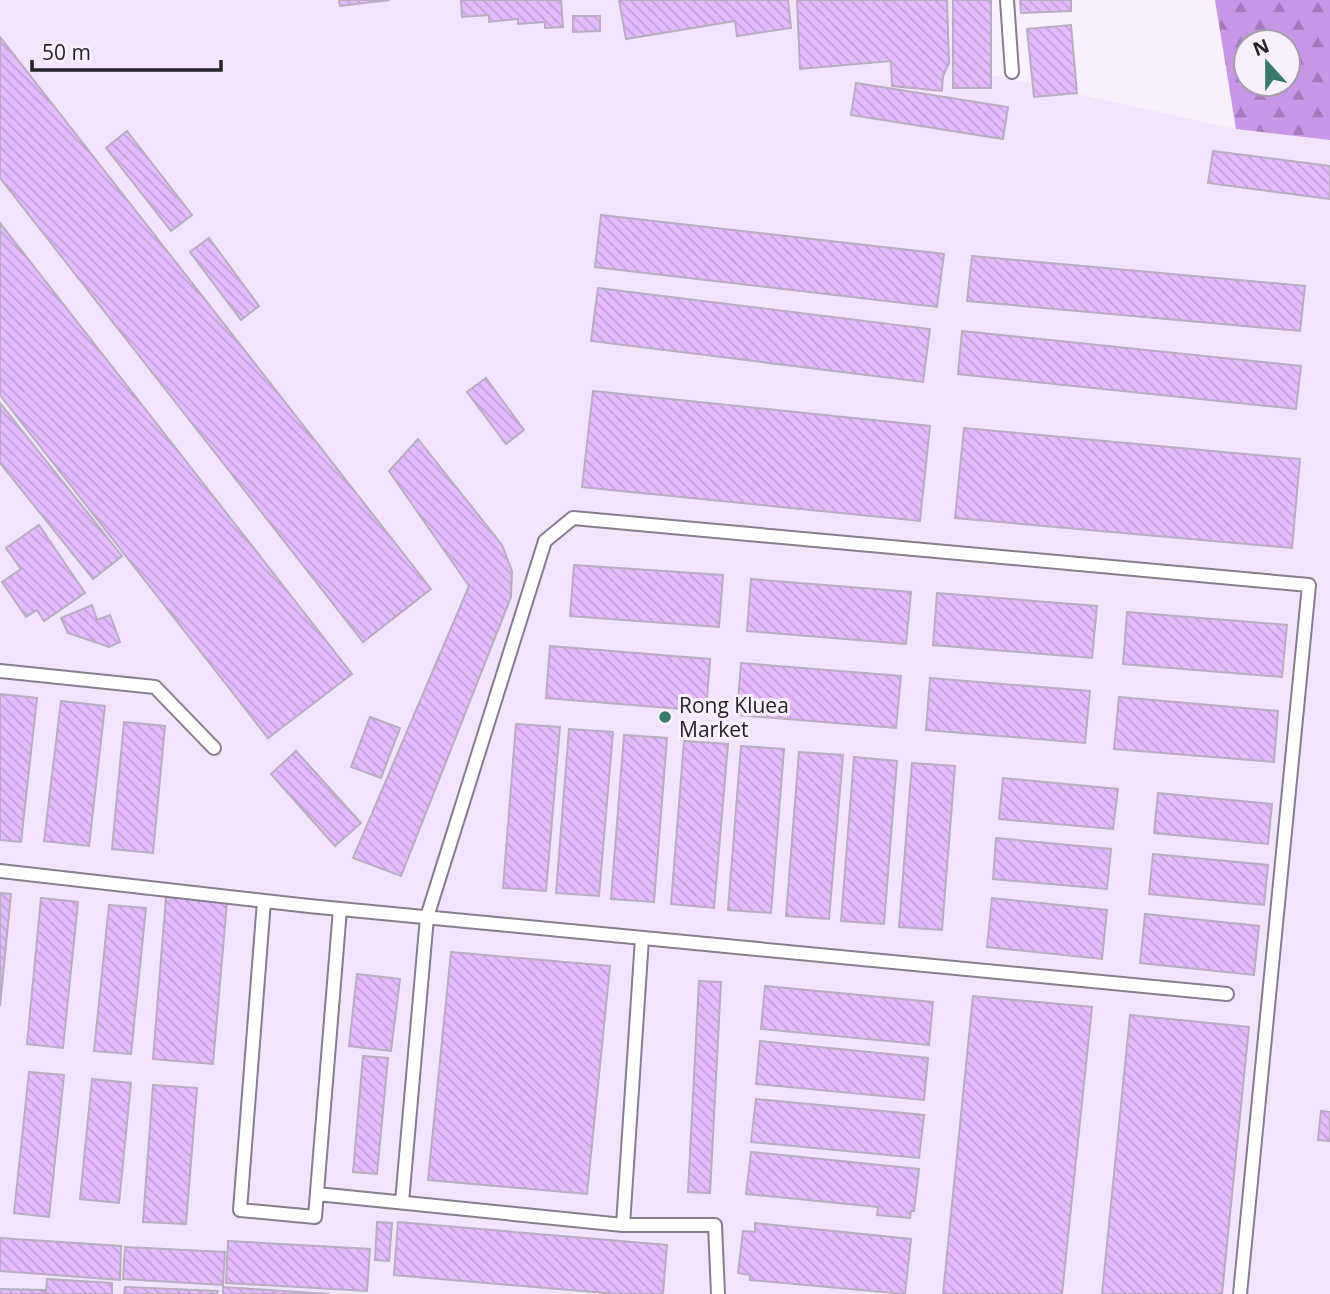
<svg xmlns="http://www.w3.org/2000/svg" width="1330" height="1294" font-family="'Open Sans',sans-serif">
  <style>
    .built { fill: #f2e4fc }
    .forest { fill: url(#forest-firs); fill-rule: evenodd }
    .building { fill: url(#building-back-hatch); stroke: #b8aebf; stroke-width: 2 }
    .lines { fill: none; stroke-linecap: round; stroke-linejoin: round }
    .lane-casing { stroke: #867d8d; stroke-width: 16 }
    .lane { stroke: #fff; stroke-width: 12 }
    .poi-dot { fill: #377a6d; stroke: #f8f0fe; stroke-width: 2.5 }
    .labels { text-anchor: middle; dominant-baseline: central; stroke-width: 6; stroke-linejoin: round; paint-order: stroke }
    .poi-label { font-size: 21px; fill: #262229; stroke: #f8f0fe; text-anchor: start }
  </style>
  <defs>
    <pattern id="forest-firs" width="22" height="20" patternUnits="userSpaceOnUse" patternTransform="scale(1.75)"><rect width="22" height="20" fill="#c896e7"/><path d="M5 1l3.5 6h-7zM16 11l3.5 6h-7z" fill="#a27abb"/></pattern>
    <pattern id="building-back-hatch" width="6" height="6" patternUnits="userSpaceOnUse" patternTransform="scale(1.75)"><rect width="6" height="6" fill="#e4bbfe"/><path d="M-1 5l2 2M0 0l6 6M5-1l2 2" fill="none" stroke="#c3a0da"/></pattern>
  </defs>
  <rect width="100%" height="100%" fill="#f8f0fe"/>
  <path class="built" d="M 0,0 L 975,0 L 982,73 L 1236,129 L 1330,140 L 1330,1294 L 0,1294 Z"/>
  <path class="forest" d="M 1215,0 L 1330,0 L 1330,140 L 1236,129 ZM 1246,42 L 1288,42 L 1288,84 L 1246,84 Z"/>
  <path class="building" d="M 339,0 L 390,0 L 340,6 Z
    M 461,0 L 561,0 L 563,27 L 545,28 L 545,22 L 518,24 L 518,19 L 489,22 L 489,15 L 462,17 Z
    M 619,0 L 788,0 L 791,28 L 737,36 L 735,21 L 626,39 Z
    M 797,0 L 947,0 L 949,63 L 943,76 L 942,91 L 892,86 L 891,61 L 800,69 Z
    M 953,0 L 991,0 L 991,88 L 953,88 Z
    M 1020,0 L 1071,0 L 1071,11 L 1021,13 Z
    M 573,16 L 600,16 L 600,31 L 573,32 Z
    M 1071,25 L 1077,93 L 1034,97 L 1027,29 Z
    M 0,37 L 431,589 L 363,642 L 0,178 Z
    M 856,83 L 1008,107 L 1003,139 L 851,115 Z
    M 127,131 L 192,215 L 171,231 L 106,148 Z
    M 1213,151 L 1330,166 L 1330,199 L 1208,183 Z
    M 601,215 L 944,254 L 937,307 L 595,267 Z
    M 0,223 L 352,674 L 268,738 L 0,395 Z
    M 209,238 L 259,306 L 241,320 L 190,252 Z
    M 972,256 L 1305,286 L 1300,331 L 967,301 Z
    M 598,288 L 930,329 L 923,382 L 591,341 Z
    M 962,331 L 1301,366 L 1296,409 L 958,374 Z
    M 486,378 L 524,430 L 506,444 L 467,392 Z
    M 593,391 L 930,426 L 920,521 L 582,487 Z
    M 0,403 L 122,556 L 93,579 L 0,463 Z
    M 964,428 L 1300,459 L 1292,548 L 955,518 Z
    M 418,439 L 502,545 L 512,571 L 511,597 L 401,876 L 353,858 L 469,586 L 389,471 Z
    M 39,525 L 85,593 L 44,621 L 37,610 L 26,617 L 2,582 L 21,569 L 6,548 Z
    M 574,565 L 723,575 L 719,627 L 570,616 Z
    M 751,579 L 911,592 L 906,644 L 747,631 Z
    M 937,593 L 1097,606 L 1092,658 L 933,645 Z
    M 92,605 L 97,620 L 110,615 L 120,642 L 109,647 L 68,633 L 61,618 Z
    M 1127,612 L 1287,625 L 1282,677 L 1123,664 Z
    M 550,646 L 710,659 L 706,711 L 546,698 Z
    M 741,663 L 901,676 L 896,728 L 737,715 Z
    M 930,678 L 1090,691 L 1085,743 L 926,730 Z
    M 0,694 L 37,698 L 21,842 L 0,840 Z
    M 1119,697 L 1278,711 L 1274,762 L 1114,749 Z
    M 61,701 L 105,706 L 89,846 L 44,841 Z
    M 370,717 L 400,728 L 381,778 L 351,767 Z
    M 124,722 L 165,726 L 153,853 L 112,849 Z
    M 516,724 L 560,727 L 546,891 L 503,888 Z
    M 569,729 L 613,732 L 599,896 L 556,893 Z
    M 624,735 L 667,738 L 654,902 L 611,899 Z
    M 684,741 L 728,744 L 714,908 L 671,904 Z
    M 741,746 L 784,749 L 771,913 L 728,910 Z
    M 296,751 L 361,823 L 335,846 L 271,774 Z
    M 799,752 L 843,755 L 829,919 L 786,916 Z
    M 854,757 L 897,761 L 884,924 L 841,921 Z
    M 912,763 L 955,766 L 942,930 L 899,927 Z
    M 1003,778 L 1118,789 L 1113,829 L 999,819 Z
    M 1158,793 L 1272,804 L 1268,844 L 1154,833 Z
    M 996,838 L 1111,849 L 1107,889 L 993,879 Z
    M 1153,854 L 1268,865 L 1264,905 L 1149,894 Z
    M 0,893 L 11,894 L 0,1006 Z
    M 166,897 L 227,902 L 213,1064 L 153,1059 Z
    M 41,898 L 78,902 L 63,1048 L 27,1044 Z
    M 992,898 L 1107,910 L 1102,959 L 987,947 Z
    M 109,905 L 146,908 L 131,1054 L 94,1051 Z
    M 1145,914 L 1259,926 L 1254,975 L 1140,963 Z
    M 451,952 L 610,966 L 587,1194 L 428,1180 Z
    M 357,974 L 400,979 L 391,1051 L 349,1046 Z
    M 699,981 L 721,982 L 710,1193 L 688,1192 Z
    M 765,986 L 933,1002 L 929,1045 L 761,1029 Z
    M 973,996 L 1092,1007 L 1062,1294 L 943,1294 Z
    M 1130,1015 L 1249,1027 L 1222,1294 L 1102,1294 Z
    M 760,1041 L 928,1058 L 924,1100 L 756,1084 Z
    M 363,1056 L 388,1058 L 377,1174 L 353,1172 Z
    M 29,1072 L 64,1075 L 49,1217 L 14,1213 Z
    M 92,1079 L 131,1083 L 119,1203 L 80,1199 Z
    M 153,1085 L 197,1088 L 186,1224 L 143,1222 Z
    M 756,1099 L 924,1115 L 919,1158 L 751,1142 Z
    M 1321,1111 L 1330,1112 L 1330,1141 L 1318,1140 Z
    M 751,1152 L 919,1169 L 914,1211 L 911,1211 L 910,1218 L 877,1215 L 878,1207 L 746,1194 Z
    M 377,1222 L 392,1223 L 389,1261 L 375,1260 Z
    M 398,1222 L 667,1245 L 663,1294 L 617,1294 L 394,1275 Z
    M 755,1223 L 911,1239 L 905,1294 L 750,1280 L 750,1275 L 738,1273 L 743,1231 L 755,1232 Z
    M 0,1238 L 121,1246 L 120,1280 L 0,1271 Z
    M 228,1241 L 370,1249 L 367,1291 L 226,1283 Z
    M 125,1247 L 225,1252 L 223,1285 L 123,1279 Z
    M 47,1279 L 112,1283 L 112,1294 L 46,1294 Z
    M 125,1287 L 218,1291 L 217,1294 L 124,1294 Z
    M 223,1287 L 330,1294 L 223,1294 Z
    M 0,1289 L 45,1290 L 45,1294 L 0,1294 Z"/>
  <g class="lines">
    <defs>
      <path id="lane" d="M 1007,0 L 1012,72
        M 0,671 L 155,687 L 214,748
        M 0,871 L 309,906 L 1227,994
        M 264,901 L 240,1210 L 315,1217 L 340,909
        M 317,1194 L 623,1225 L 642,938
        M 402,1202 L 427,917 L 545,541 L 573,518 L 1309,585 L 1240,1294
        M 623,1225 L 715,1225 L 718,1294"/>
    </defs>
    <use href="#lane" class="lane-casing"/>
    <use href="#lane" class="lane"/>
  </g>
  <circle class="poi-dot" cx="665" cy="717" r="7"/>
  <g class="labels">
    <g class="poi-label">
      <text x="679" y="705">Rong Kluea<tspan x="679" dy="24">Market</tspan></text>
    </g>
  </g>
  <g transform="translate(1267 63) rotate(339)"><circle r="33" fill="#f8f0fe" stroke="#a49ea9" stroke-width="2"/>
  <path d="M0-5L12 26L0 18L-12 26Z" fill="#377a6d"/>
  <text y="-10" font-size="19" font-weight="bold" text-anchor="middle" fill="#262229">N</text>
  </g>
  <path d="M32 60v10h189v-10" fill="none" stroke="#262229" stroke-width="3.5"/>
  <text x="42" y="60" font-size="21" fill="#262229" stroke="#f8f0fe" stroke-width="5" paint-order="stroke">50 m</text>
</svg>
